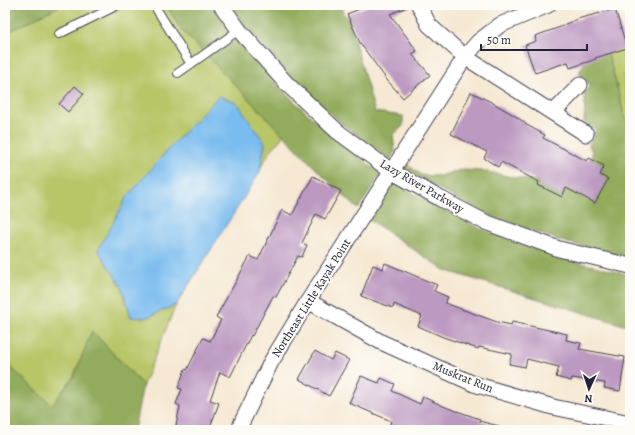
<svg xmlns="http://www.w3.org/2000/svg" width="635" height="435" font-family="Alegreya,serif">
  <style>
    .green { fill: #b8c668; stroke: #6d7452 }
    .forest { fill: #92ab5c; stroke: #5a664c }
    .water { fill: #79bcef; stroke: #4e6f95 }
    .building { fill: #bc99c1 }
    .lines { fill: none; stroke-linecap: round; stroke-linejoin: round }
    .lane-casing { stroke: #424052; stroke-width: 10 }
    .street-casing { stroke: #424052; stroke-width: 17 }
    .lane { stroke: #fff; stroke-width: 8 }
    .street { stroke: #fff; stroke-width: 15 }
    .labels { text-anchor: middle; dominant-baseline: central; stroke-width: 4; stroke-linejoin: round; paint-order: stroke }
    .street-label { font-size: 12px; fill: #22223b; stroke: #fdfcf7 }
  </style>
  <rect width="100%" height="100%" fill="#fdfcf7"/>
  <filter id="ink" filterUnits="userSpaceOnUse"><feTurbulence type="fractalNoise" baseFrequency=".025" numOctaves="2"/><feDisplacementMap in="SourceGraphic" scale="8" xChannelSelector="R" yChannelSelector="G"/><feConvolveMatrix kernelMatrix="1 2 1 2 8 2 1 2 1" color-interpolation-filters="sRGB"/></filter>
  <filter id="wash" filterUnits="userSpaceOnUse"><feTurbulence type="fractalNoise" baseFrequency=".012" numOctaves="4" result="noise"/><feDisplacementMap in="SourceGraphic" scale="16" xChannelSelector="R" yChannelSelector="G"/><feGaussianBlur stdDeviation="0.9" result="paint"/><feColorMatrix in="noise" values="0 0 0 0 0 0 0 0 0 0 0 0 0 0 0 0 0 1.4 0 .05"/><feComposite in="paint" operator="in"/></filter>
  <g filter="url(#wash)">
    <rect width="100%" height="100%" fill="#f6e8d2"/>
    <path class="green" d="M 61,5 L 166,5 L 179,27 L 284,135 L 269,153 L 261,167 L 265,143 L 98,250 L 122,287 L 131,317 L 145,318 L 176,305 L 143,385 L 92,331 L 74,376 L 52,406 L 5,362 L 5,34 Z
      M 614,39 L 630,52 L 630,128 L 625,118 L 607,49 Z"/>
    <path class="forest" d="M 5,5 L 61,5 L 5,34 Z
      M 166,5 L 212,5 L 233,36 L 281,89 L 333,137 L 381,174 L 358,209 L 321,174 L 179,27 Z
      M 231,5 L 340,5 L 343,13 L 348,18 L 375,112 L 403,116 L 403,126 L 393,135 L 395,151 L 390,160 L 342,124 L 291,77 L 244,25 Z
      M 630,37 L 630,52 L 614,40 L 607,49 L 625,118 L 630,128 L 630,258 L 561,241 L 488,215 L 442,191 L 403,168 L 406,163 L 421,175 L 440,176 L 452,172 L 463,170 L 482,171 L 534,181 L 554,182 L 592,171 L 592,151 L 589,145 L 596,130 L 584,122 L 585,99 L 584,92 L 590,86 L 580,74 L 579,72 L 588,57 L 614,39 Z
      M 394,182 L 436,206 L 483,230 L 557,257 L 630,275 L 630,327 L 444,270 L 370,220 Z
      M 92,331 L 143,385 L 134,430 L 5,430 L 5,362 L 52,405 L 74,376 Z"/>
    <path class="water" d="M 219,96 L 237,103 L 265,143 L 260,172 L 176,305 L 145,318 L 131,317 L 122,287 L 98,250 L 127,197 L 171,146 Z"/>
    <g id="blocks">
      <path class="building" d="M 370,5 L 410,5 L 410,6 L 390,14 L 417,51 L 412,54 L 430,75 L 403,98 L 387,80 L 360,43 L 347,14 Z
        M 615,9 L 627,48 L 595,58 L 596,59 L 570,68 L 568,62 L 535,73 L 525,45 L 536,41 L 535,36 L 566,25 L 565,24 L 581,18 Z
        M 75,86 L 84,94 L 68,112 L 59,104 Z
        M 471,92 L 493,103 L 517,117 L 525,123 L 525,124 L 545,135 L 543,138 L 587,161 L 589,158 L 604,166 L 600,175 L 608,179 L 595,203 L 566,188 L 562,197 L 538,185 L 539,182 L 501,162 L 498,167 L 484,158 L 487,152 L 451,134 Z
        M 313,176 L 341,191 L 325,219 L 316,214 L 302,243 L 307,245 L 302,257 L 298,256 L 276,297 L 273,296 L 252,336 L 251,335 L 230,377 L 220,372 L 210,400 L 219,403 L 209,430 L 175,430 L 180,406 L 176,404 L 182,389 L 178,388 L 185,369 L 187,370 L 203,338 L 210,341 L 221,320 L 216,317 L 250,256 L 258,260 L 282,210 L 292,215 Z
        M 385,263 L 437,285 L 434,291 L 448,297 L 445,303 L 497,322 L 511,325 L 512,322 L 567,334 L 566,340 L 581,343 L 579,349 L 625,357 L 620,391 L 604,388 L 605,383 L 572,378 L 571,381 L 556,377 L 559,367 L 527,359 L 525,367 L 509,364 L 512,354 L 479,347 L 478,349 L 443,337 L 418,326 L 422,316 L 394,304 L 393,308 L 361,296 L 373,265 L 383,269 Z
        M 315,351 L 331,360 L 335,353 L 349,360 L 329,396 L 299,379 Z
        M 361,376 L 379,383 L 381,378 L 395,384 L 392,391 L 420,404 L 423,397 L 448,408 L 480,419 L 479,421 L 499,426 L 499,430 L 397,430 L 389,427 L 391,421 L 349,403 Z"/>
    </g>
  </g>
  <g filter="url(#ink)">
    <use href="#blocks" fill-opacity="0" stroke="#424052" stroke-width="1"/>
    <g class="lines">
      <defs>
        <path id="lane" d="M 154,5 L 191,64
          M 59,34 L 118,5
          M 178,73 L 239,30"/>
        <path id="street" d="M 221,5 L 239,30 L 286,83 L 337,131 L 391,171 L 439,198 L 485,222 L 559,249 L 630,266
          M 419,5 L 429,25 L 465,57 L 586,134
          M 553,113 L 580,85
          M 308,301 L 381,342 L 474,384 L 553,407 L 630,423
          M 240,430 L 241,424 L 271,362 L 308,301 L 465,57 L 478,42 L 500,25 L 548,5"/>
      </defs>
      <use href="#lane" class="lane-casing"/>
      <use href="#street" class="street-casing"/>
      <use href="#lane" class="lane"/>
      <use href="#street" class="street"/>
    </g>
  </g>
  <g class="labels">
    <g class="street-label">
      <text transform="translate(422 186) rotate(30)">Lazy River Parkway</text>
      <text transform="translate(311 298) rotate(-58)">Northeast Little Kayak Point</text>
      <text transform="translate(463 377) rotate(22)">Muskrat Run</text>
    </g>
  </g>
  <rect width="635" height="435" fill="none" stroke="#fdfcf7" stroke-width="20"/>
  <g transform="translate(589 389) rotate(183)" stroke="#fdfcf7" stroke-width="3" paint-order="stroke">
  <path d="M0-3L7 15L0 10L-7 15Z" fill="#22223b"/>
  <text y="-6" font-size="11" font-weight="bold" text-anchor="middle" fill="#22223b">N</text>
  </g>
  <path d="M481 44v6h106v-6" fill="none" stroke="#22223b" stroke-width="2"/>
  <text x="487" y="44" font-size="12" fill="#22223b" stroke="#fdfcf7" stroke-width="3" paint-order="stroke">50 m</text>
</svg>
